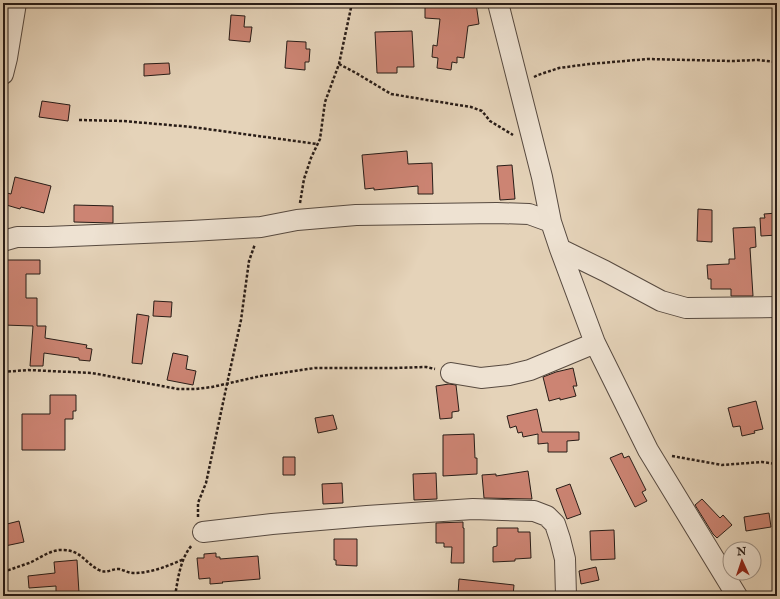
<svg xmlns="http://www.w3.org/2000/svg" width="780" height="599" font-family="'IM FELL English',serif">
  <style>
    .building { fill: #cc8473; stroke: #281c17 }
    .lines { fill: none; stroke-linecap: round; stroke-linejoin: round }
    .minor-casing { stroke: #574a40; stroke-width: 22 }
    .path { stroke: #281c17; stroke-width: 2.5; stroke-dasharray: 3 2; stroke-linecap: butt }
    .minor { stroke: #eee2d2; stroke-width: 20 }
  </style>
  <rect width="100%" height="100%" fill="#e5d3b9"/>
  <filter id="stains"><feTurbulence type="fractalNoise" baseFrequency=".005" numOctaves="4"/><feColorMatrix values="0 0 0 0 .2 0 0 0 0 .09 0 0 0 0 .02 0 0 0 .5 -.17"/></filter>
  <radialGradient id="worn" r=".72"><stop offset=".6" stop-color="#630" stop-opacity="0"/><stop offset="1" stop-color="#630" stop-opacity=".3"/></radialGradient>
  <path class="building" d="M 425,3 L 476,3 L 479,24 L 468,26 L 464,58 L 457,57 L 457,63 L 452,62 L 451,70 L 437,68 L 438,58 L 432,57 L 433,45 L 437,46 L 440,19 L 425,18 Z
    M 231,15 L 245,16 L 244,27 L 252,27 L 250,42 L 229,40 Z
    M 412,31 L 414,67 L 397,67 L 397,73 L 377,73 L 375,32 Z
    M 287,41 L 306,42 L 306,49 L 310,49 L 309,62 L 305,62 L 305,70 L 285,68 Z
    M 169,63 L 170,74 L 144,76 L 144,64 Z
    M 42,101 L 70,105 L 68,121 L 39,117 Z
    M 407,151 L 408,164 L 432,163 L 433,194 L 418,194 L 418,186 L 374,190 L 374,188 L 365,189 L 362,155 Z
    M 512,165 L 515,199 L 500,200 L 497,166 Z
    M 15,177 L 51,186 L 44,213 L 21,207 L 20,209 L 3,204 L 3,192 L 11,194 Z
    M 74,205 L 113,206 L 113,223 L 74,222 Z
    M 698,209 L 712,210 L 712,242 L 697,241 Z
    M 777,213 L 777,235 L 761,236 L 760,218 L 765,218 L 764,214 Z
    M 755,227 L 756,247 L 750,248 L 753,296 L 731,296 L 731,289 L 711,289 L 711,279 L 708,279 L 707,265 L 729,264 L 729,259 L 735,259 L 733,228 Z
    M 3,260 L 40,260 L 40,274 L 26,274 L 26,298 L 37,298 L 37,326 L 46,326 L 45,338 L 87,345 L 86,348 L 92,349 L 90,361 L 79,360 L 79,358 L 44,353 L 43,366 L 30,366 L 33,326 L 3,325 Z
    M 154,301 L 172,302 L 171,317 L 153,316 Z
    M 137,314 L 149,316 L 142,364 L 132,363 Z
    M 173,353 L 188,356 L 186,369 L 196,371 L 193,385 L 167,380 Z
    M 573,368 L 577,386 L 573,386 L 576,396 L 560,400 L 560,398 L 549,401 L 543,377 L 556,372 Z
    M 449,384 L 456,385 L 459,411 L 452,412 L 452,418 L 440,419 L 436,386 Z
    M 50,395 L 76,395 L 76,411 L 73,411 L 73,419 L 65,419 L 65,450 L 22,450 L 22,414 L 50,414 Z
    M 756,401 L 763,429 L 754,431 L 755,433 L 742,436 L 740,426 L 733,427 L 728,408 Z
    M 537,409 L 542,432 L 579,432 L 579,440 L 567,441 L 567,452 L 548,452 L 548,443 L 538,444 L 538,434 L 523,437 L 522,432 L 518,433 L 516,426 L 510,428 L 507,416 Z
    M 333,415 L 337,429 L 318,433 L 315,418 Z
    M 474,434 L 475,458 L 477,458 L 477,474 L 443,476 L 443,435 Z
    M 622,453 L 624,458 L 629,456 L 646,490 L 642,492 L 647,501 L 635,507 L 610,458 Z
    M 283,457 L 295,457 L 295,475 L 283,475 Z
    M 528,471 L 532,499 L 484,498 L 482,475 L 496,474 L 496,476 Z
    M 436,473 L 437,499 L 414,500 L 413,474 Z
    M 342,483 L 343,503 L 323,504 L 322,484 Z
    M 570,484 L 581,514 L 567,519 L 556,489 Z
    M 702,499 L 720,518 L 723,515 L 732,525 L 717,538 L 713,534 L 695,505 Z
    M 769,513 L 771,527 L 746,531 L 744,517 Z
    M 19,521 L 24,542 L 5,546 L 3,535 L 3,525 Z
    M 463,522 L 463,528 L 464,528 L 464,563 L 451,563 L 452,547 L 444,547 L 444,543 L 436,543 L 436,523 Z
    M 497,528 L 518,528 L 518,532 L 530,532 L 531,558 L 515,559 L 515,561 L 493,562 L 493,547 L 497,546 Z
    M 614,530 L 615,559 L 591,560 L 590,531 Z
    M 334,539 L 357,539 L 357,566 L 336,565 L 336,560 L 334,560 Z
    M 216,553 L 216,557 L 220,557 L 220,559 L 258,556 L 260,579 L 222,582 L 223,583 L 210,584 L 210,578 L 199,579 L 197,558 L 204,558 L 204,554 Z
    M 77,560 L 79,593 L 56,594 L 56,586 L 29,588 L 28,576 L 55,573 L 54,562 Z
    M 596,567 L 599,580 L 581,584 L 579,571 Z
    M 459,579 L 514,585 L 513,596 L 489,596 L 458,594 Z"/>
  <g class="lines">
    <defs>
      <path id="minor" d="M 498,3 L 542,177 L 551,222 L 560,249 L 595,343 L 648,450 L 737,596
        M 3,74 L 7,58 L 16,3
        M 3,241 L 17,237 L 48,237 L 191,231 L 261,227 L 297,220 L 356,215 L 497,213 L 529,214 L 551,222
        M 560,249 L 605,271 L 661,301 L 686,308 L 777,307
        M 451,373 L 481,378 L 509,375 L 530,370 L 595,343
        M 203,532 L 272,524 L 367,516 L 473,509 L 534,511 L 547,516 L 555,524 L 560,539 L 565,559 L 566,596"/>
    </defs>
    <use href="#minor" class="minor-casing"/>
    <path class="path" d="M 339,64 L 356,73 L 391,94 L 415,98 L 471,107 L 482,111 L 490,121 L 513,135
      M 534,77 L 538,75 L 559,68 L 589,64 L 648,59 L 732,61 L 758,60 L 777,62
      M 79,120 L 123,121 L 192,127 L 317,144
      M 773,201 L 777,201
      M 300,203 L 304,179 L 311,158 L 320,139 L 325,102 L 339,64 L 352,3
      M 3,372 L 28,370 L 92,373 L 178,389 L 196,389 L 212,387 L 261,376 L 315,368 L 394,368 L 426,367 L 435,369
      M 672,456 L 722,465 L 762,462 L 777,464
      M 198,517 L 198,503 L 206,483 L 209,469 L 227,384 L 241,320 L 249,261 L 255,244
      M 3,572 C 12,569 20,566 29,563 C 39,559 51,549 63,550 C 81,550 85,563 99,570 C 106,574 111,569 119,569 C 124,570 128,573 134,573 C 151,573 168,566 184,559
      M 175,596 C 178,579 180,559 192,545"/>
    <use href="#minor" class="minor"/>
  </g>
  <rect width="780" height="599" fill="none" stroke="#e5d3b9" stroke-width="16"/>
  <rect x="4" y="4" width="772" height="591" fill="none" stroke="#281c17" stroke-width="2"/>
  <rect x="8" y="8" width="764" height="583" fill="none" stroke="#281c17"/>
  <g transform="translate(742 561) rotate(357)"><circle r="19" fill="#eee2d2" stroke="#9f9387"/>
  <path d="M0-3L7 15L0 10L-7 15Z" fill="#8f2418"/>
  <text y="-6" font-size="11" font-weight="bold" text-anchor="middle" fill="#281c17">N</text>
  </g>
  <rect width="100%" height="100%" filter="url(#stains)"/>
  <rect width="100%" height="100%" fill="url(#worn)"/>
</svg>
